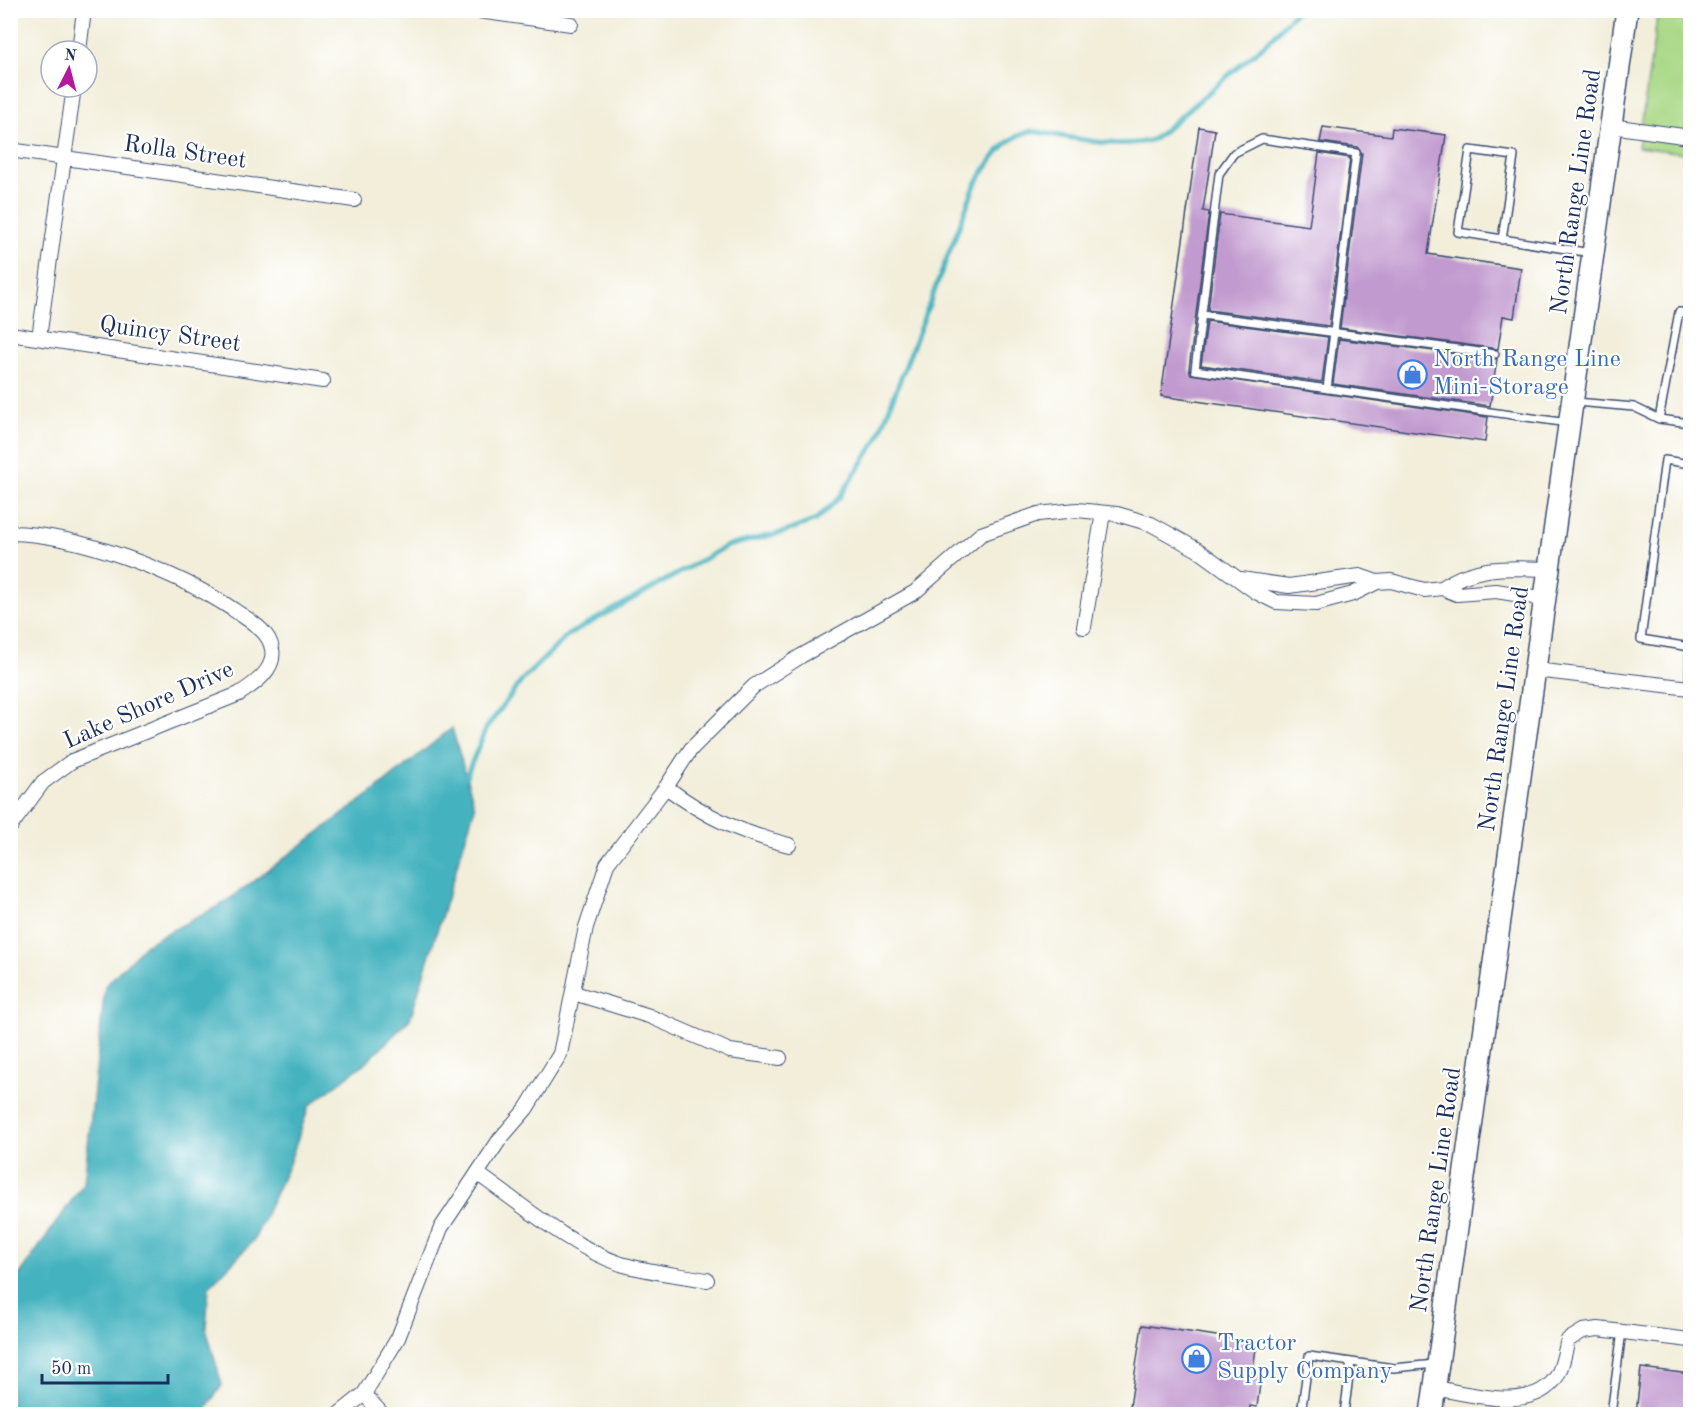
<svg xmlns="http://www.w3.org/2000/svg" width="1701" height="1425" font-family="'Old Standard TT',serif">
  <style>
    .green { fill: #a9d886; stroke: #628472; stroke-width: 1.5 }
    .water { fill: #44b3bf; stroke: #30718e; stroke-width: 1.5 }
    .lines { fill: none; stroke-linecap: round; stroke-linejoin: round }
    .stream { stroke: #44b3bf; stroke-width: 5 }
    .building { fill: #c19acf }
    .lane-casing { stroke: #3b4c71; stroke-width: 10 }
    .street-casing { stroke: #3b4c71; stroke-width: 16 }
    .primary-casing { stroke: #3b4c71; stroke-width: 24 }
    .lane { stroke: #fff; stroke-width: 7 }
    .street { stroke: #fff; stroke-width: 14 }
    .primary { stroke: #fff; stroke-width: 21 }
    .labels { text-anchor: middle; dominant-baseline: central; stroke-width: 4.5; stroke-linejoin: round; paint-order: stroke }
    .street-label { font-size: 24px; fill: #1b2f5e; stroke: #fff }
    .shop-label { font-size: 24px; fill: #366cbe; stroke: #fff; text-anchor: start }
  </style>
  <rect width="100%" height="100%" fill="#fff"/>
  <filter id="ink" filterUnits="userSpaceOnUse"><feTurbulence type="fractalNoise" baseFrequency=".0167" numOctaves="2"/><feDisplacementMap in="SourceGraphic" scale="12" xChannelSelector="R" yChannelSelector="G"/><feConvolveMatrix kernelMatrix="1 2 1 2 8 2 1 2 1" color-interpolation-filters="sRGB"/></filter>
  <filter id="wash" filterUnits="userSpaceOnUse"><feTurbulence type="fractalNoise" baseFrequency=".008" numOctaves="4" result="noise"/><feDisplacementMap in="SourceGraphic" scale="24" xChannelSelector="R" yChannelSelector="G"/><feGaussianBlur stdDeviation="1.35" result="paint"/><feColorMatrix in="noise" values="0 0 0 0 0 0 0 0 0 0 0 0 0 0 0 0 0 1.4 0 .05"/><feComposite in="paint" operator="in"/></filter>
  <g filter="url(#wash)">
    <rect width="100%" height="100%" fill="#f2eeda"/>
    <path class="green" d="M 1658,11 L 1690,11 L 1690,154 L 1638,147 Z"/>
    <path class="water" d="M 452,728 L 475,807 L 410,1019 L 369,1060 L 309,1106 L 289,1164 L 254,1240 L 209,1287 L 206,1328 L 222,1385 L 203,1414 L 11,1414 L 11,1287 L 84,1183 L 105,986 L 146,944 L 224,903 L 374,791 Z"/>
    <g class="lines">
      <path class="stream" d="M 466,776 L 487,727 L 523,679 L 568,635 L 727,546 L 784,532 L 816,520 L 839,498 L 877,440 L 975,185 C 990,162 1002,138 1031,131 C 1066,136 1122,151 1154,139 L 1271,39 L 1297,10"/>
    </g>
    <g id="blocks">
      <path class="building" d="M 1199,127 L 1215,130 L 1203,211 L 1209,212 L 1189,369 L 1191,374 L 1488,417 L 1485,442 L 1161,396 Z
        M 1323,127 L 1391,136 L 1392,128 L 1446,135 L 1428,254 L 1521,268 L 1514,318 L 1503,316 L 1498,349 L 1340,328 L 1362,153 L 1357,147 L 1320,142 Z
        M 1319,153 L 1350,158 L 1329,326 L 1208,310 L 1220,214 L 1309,226 Z
        M 1207,321 L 1328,337 L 1322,382 L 1201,365 Z
        M 1339,339 L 1497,359 L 1490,406 L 1333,384 Z
        M 1142,1325 L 1257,1342 L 1252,1375 L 1261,1376 L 1257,1407 L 1250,1406 L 1249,1414 L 1129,1414 Z
        M 1641,1368 L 1690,1374 L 1690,1414 L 1636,1414 Z"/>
    </g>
  </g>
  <g filter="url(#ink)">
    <use href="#blocks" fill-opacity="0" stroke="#3b4c71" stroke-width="1.5"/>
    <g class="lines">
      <defs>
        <path id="lane" d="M 1502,240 L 1514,156 L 1470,150 L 1458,232 L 1591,253
          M 1202,315 L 1495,354
          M 1327,389 L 1356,153 L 1262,139 L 1234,153 L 1219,174 L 1195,370 L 1568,423
          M 1576,402 L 1634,407 L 1659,419 L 1690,423
          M 1659,419 L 1679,312 L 1690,313
          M 1690,464 L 1665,460 L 1641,639 L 1690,647
          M 1689,688 L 1690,641
          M 1301,1414 L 1309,1356 L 1394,1368 L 1435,1364
          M 1344,1414 L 1351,1362
          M 1611,1414 L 1622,1331"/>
        <path id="street" d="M 472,10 L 571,24
          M 79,51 L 84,10
          M 1611,126 L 1690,137
          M 10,150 L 354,200
          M 10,334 L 323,381
          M 39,338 L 74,87
          M 10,533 C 79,534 177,572 234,610 C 248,620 269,630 272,649 C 276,670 254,684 239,694 L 72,761 L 43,782 L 10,827
          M 1241,579 L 1289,586 L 1360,576 L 1377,582
          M 1442,588 C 1475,564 1512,568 1551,569
          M 1084,627 L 1103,513
          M 1535,670 L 1690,688
          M 666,787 C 706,817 741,833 789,845
          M 574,993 L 649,1016 L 730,1051 L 780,1058
          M 478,1174 C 521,1204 571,1247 621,1264 C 648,1272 679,1275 707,1280
          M 1435,1388 C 1471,1394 1533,1414 1557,1376 C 1563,1366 1565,1350 1568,1340 L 1583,1331 L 1598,1329 L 1690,1340
          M 364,1394 L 382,1414
          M 339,1414 L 364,1394 L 398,1338 L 441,1228 L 500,1139 L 526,1109 L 560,1054 L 586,927 L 607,864 L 666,787 L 691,749 L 754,686 L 801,656 L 915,592 L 981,534 L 1038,514 L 1077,510 L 1117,514 L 1151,524 L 1198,550 L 1256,592 L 1276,602 L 1316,604 L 1353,594 L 1377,582 L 1391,581 L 1424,590 L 1442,588 L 1457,594 L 1496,591 L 1547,599"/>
        <path id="primary" d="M 1431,1414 L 1627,10"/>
      </defs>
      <use href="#lane" class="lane-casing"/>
      <use href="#street" class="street-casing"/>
      <use href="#primary" class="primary-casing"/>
      <use href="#lane" class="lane"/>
      <use href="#street" class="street"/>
      <use href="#primary" class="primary"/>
    </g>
  </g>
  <defs>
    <symbol id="shop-ring" viewBox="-11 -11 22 22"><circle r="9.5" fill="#fff" stroke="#3f7fe0" stroke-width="1.5"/><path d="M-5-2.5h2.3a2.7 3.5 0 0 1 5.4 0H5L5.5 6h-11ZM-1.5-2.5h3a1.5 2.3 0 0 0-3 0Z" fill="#3f7fe0"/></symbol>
  </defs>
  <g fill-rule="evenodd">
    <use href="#shop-ring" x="1396" y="358" width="33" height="33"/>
    <use href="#shop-ring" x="1180" y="1342" width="33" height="33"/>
  </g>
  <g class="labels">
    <g class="street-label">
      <text transform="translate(185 153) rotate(8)">Rolla Street</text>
      <text transform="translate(1577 192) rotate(-82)">North Range Line Road</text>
      <text transform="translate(170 335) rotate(8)">Quincy Street</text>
      <text transform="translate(149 706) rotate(-24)">Lake Shore Drive</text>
      <text transform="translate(1505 709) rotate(-82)">North Range Line Road</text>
      <text transform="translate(1437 1190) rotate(-82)">North Range Line Road</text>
    </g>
    <g class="shop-label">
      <text x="1433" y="360">North Range Line<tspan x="1433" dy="28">Mini-Storage</tspan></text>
      <text x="1217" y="1344">Tractor<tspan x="1217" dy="28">Supply Company</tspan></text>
    </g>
  </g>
  <rect width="1701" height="1425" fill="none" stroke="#fff" stroke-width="36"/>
  <g transform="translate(69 69) rotate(6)"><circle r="28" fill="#ffffff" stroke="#a4acbf" stroke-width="1.5"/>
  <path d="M0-4.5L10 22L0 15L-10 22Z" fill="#b5179e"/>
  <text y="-9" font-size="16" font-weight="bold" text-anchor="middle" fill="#1b2f5e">N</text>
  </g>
  <path d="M42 1374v9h126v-9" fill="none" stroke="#1b2f5e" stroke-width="3"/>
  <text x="51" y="1374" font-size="18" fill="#1b2f5e" stroke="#ffffff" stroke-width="4.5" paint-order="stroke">50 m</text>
</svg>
